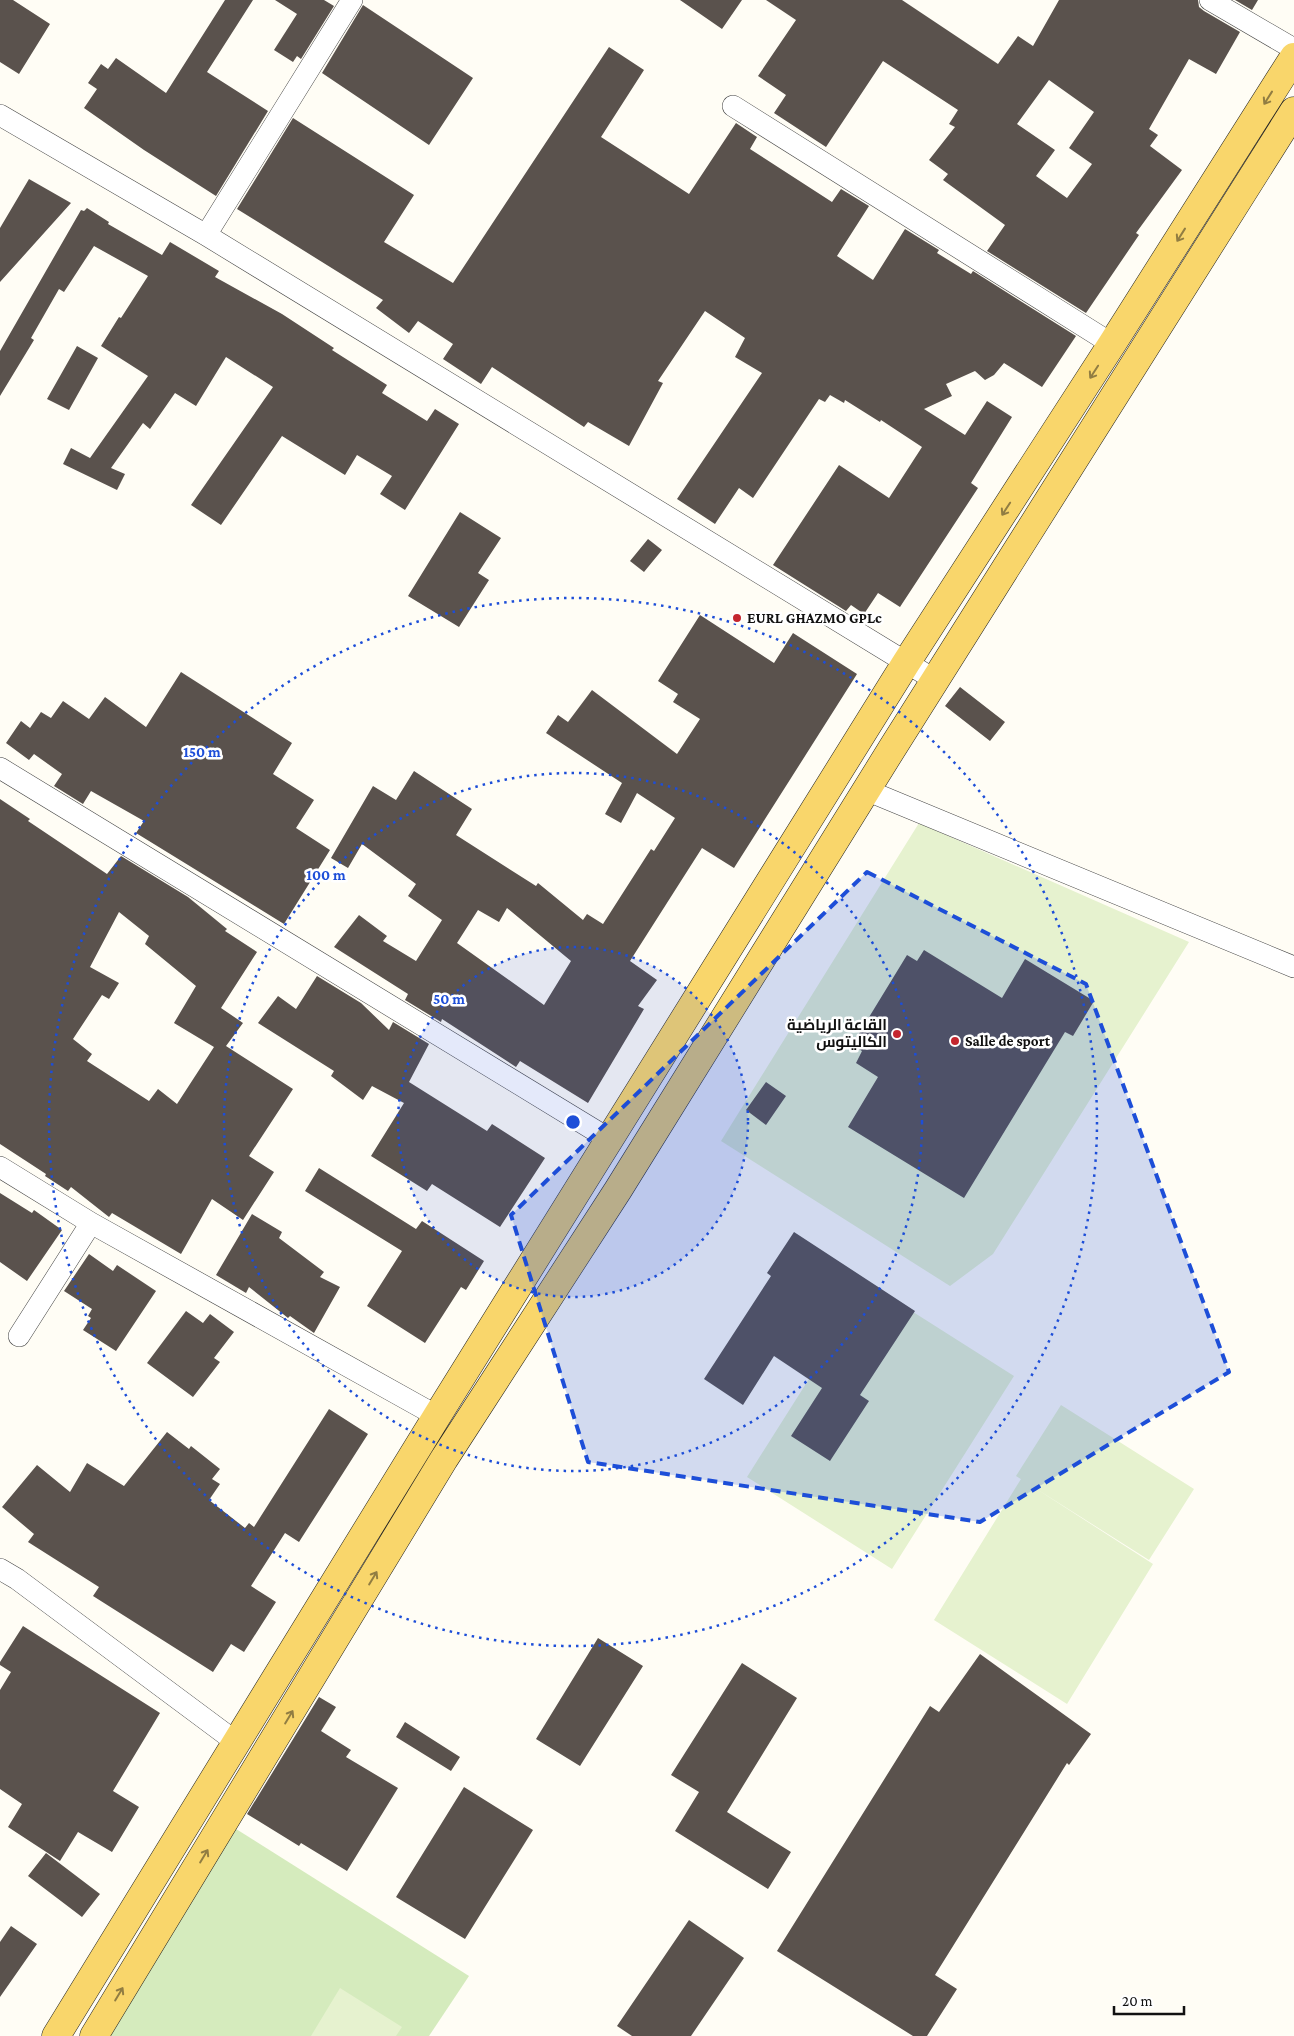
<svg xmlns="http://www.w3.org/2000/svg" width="1294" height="2036" font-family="'Crimson Pro',Cairo,serif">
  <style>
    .green { fill: #d5ebbd }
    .pitch { fill: #e6f2cf }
    .building { fill: #5a524d; fill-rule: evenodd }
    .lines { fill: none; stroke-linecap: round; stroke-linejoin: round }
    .street-casing { stroke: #444; stroke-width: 22 }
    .primary-casing { stroke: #222; stroke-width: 29 }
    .street { stroke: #fff; stroke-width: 21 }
    .primary { stroke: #f9d66b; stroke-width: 28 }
    .oneway { stroke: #917d42 }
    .marked { fill: #1d4ed8; fill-opacity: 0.2; stroke: #1d4ed8; stroke-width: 4; stroke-dasharray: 10 6; stroke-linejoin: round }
    .ring { fill: none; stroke: #1d4ed8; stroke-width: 2.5; stroke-dasharray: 2.5 5 }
    .poi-dot { fill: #c4262e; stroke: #fff; stroke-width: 2 }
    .labels { text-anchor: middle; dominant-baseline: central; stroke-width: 5; stroke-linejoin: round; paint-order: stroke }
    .poi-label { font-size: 15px; font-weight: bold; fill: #111; stroke: #fff; text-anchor: start }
    .centre { fill: #1d4ed8; stroke: #fff; stroke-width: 2.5 }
    .ring-label { font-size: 15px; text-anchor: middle; font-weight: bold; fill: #1d4ed8; stroke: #fff; stroke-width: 5; stroke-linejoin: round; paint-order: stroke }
  </style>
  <rect width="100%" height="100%" fill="#fffdf5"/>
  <path class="green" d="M 225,1822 L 469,1976 L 429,2036 L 94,2036 Z"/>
  <path class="pitch" d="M 919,823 L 1189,942 L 993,1254 L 950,1286 L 721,1141 Z
    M 869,1284 L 1014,1376 L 892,1569 L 747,1477 Z
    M 1061,1405 L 1194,1489 L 1149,1560 L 1016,1476 Z
    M 1021,1479 L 1153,1564 L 1067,1704 L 934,1620 Z
    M 340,1988 L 402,2027 L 396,2036 L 311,2036 Z"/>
  <path class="building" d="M 0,0 L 13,0 L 50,24 L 19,74 L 0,62 Z
    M 225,0 L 253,0 L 207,72 L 268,111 L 216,196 L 144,150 L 84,108 L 97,89 L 88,83 L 101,64 L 108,69 L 116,58 L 166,93 Z
    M 275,0 L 324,0 L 334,6 L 301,59 L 297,56 L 293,62 L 274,50 L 297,14 Z
    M 680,0 L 742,0 L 722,29 Z
    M 766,0 L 902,0 L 998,64 L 1018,36 L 1033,46 L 1059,0 L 1198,0 L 1199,7 L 1204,11 L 1240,32 L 1216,74 L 1189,59 L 1149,129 L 1158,135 L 1150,146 L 1182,170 L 1136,233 L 1139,235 L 1086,313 L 987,251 L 1005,225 L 943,180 L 948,174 L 929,160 L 955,127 L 949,124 L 958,110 L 883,61 L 826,147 L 774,113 L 786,95 L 758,76 L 796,20 ZM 1049,80 L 1094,112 L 1069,148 L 1092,164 L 1067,198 L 1036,176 L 1055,150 L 1017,124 Z
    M 1235,0 L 1258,0 L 1252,10 Z
    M 363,5 L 473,78 L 429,145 L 322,73 Z
    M 609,47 L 644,70 L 601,137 L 689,194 L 736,123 L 757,137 L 750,149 L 832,202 L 841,189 L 869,206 L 837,256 L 873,280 L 905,229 L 939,250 L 937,253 L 971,274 L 973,271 L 1076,336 L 1042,387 L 1004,363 L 994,375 L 985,380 L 975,371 L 946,384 L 952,396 L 924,409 L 965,435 L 987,401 L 1012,417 L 971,483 L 978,488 L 900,607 L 878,593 L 864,614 L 851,605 L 846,611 L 773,565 L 839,465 L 889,498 L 922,447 L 881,420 L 880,422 L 845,400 L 844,403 L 830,395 L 825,402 L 819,399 L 753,498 L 739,488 L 715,524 L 677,499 L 762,373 L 735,357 L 745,338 L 705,311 L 658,381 L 663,383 L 629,446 L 588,422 L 584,427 L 492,367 L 481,384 L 443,359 L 453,344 L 418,321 L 409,333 L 376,308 L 383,300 L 237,209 L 293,118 L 414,195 L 384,242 L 453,283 Z
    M 29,179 L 71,203 L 0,282 L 0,228 Z
    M 87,208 L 109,222 L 108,224 L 162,255 L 170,242 L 219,271 L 215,277 L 282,314 L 334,348 L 332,350 L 387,385 L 382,393 L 427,421 L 435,409 L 459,424 L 405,510 L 380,494 L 392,476 L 357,455 L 345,475 L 282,436 L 221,525 L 191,505 L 273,387 L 226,357 L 196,406 L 175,393 L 150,429 L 143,423 L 111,468 L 125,474 L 117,490 L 63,464 L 71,448 L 90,458 L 148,376 L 101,346 L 119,317 L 121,318 L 148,276 L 94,246 L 64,292 L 59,289 L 31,338 L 34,340 L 0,396 L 0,351 L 81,210 L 84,211 Z
    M 77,346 L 98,358 L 69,410 L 47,399 Z
    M 460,512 L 501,538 L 478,573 L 489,580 L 459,627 L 408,596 Z
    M 648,539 L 662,550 L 644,572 L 630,561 Z
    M 700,615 L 774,663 L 793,633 L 857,674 L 734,868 L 702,848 L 630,961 L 657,980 L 638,1006 L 644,1009 L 588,1103 L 520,1061 L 516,1067 L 442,1019 L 441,1022 L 405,1000 L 408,994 L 334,947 L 359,915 L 387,936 L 383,941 L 416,961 L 442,920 L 408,896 L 416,884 L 362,844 L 348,868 L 331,858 L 373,786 L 396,800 L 414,771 L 472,809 L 456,835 L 536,886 L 538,883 L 583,920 L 587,914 L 603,924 L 651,849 L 654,851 L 675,818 L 637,793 L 621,823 L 605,814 L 622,783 L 546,733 L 558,715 L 568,722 L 592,690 L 677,754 L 700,719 L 673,702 L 678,694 L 658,681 ZM 507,908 L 571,961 L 544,1005 L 457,943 L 478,910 L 499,922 Z
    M 181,672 L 292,743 L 273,774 L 314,800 L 296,828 L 330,850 L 284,924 L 136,833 L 144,821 L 91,791 L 83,804 L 54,786 L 62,774 L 34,754 L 29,760 L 6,743 L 21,721 L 30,728 L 41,712 L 51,718 L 63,701 L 89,719 L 105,697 L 146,727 Z
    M 960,687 L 1005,722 L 990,741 L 945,706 Z
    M 0,799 L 30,819 L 28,821 L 107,874 L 121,856 L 188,897 L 227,929 L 225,931 L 257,952 L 221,1008 L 243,1023 L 226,1046 L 293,1089 L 249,1156 L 274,1172 L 243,1220 L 212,1199 L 181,1254 L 112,1213 L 109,1217 L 71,1187 L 68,1191 L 45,1176 L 46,1174 L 0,1144 ZM 119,912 L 149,936 L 145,944 L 196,986 L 174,1023 L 214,1047 L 177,1104 L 158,1089 L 149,1101 L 87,1061 L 92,1054 L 73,1039 L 102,995 L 109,999 L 119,983 L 90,967 Z
    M 924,950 L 1002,998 L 1025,959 L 1094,1001 L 1073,1036 L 1065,1032 L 964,1198 L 848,1127 L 878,1077 L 856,1063 L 862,1051 L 852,1045 L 907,955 L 917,961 Z
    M 317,976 L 361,1003 L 389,1030 L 393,1022 L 429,1044 L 409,1082 L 487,1131 L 492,1124 L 545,1158 L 500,1227 L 432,1184 L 427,1191 L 371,1156 L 404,1103 L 372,1086 L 363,1100 L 331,1076 L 334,1071 L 258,1023 L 278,996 L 296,1009 Z
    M 766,1082 L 786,1096 L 766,1125 L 746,1110 Z
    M 319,1168 L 416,1229 L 422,1221 L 484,1261 L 466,1290 L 461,1287 L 425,1343 L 367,1306 L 402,1251 L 305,1191 Z
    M 0,1193 L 32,1213 L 34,1210 L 62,1230 L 27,1281 L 0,1262 Z
    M 252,1214 L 282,1232 L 279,1238 L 324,1272 L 320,1277 L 340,1287 L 314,1333 L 290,1316 L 288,1318 L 249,1287 L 246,1293 L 216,1275 Z
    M 794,1232 L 915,1311 L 860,1395 L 869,1401 L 830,1461 L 791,1436 L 822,1388 L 774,1356 L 743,1405 L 704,1379 L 771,1276 L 767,1273 Z
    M 89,1254 L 113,1271 L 117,1265 L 156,1291 L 116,1351 L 83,1330 L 91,1318 L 88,1316 L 92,1309 L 64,1291 Z
    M 186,1311 L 203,1323 L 210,1314 L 234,1332 L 214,1358 L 220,1362 L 193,1397 L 147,1363 Z
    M 329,1409 L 368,1434 L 299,1542 L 285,1533 L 251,1586 L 276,1602 L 244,1652 L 231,1644 L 213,1672 L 93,1596 L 99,1587 L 28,1542 L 34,1534 L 2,1507 L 37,1465 L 70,1492 L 87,1463 L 124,1486 L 167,1432 L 189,1449 L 191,1446 L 220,1469 L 212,1479 L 220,1484 L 209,1500 L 245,1528 L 249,1523 L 254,1527 Z
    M 23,1626 L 160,1713 L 113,1791 L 139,1807 L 112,1852 L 78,1832 L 60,1861 L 8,1827 L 22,1804 L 0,1789 L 0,1690 L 11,1672 L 0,1665 L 0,1662 Z
    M 598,1638 L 643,1666 L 580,1766 L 536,1739 Z
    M 980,1654 L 1091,1734 L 1069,1765 L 1067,1763 L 935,1975 L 957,1989 L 927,2036 L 913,2036 L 777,1951 L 930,1706 L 939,1712 Z
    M 742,1663 L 797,1698 L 727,1812 L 791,1852 L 768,1889 L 675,1831 L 699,1792 L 671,1775 Z
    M 319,1697 L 336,1707 L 321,1731 L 351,1750 L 346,1757 L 398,1788 L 347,1871 L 301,1843 L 299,1846 L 247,1814 Z
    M 405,1722 L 460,1757 L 451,1771 L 396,1737 Z
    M 464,1787 L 533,1830 L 465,1939 L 396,1897 Z
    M 46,1853 L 100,1894 L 82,1917 L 28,1876 Z
    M 689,1920 L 744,1958 L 691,2036 L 632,2036 L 617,2026 Z
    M 11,1926 L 37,1944 L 0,1997 L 0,1942 Z"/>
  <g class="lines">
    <defs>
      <path id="street" d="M 1210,0 L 1294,49
        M 733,106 L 1112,344
        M 0,115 L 206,235 L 935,680
        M 206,235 L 352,0
        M 0,768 L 609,1139
        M 866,790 L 1294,967
        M 0,1167 L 91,1223 L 437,1416
        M 19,1336 L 91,1223
        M 0,1569 L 17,1579 L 236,1742"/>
      <path id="primary" d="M 56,2036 L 437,1416 L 906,663 L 1112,344 L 1294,57
        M 94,2036 L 444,1459 L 618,1190 L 893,747 L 1294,111"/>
    </defs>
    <use href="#street" class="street-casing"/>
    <use href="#primary" class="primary-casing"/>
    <use href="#street" class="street"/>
    <use href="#primary" class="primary"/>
  </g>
  <defs><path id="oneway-shaft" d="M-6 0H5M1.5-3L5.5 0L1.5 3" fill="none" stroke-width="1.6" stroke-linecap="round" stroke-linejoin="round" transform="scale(1.25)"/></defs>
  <g class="oneway">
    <use href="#oneway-shaft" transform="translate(1268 98) rotate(122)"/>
    <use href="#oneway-shaft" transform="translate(1181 235) rotate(122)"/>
    <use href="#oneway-shaft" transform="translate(1094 372) rotate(123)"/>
    <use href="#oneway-shaft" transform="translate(1006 509) rotate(123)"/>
    <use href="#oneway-shaft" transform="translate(373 1578) rotate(-59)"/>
    <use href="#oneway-shaft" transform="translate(289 1717) rotate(-59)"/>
    <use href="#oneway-shaft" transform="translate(204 1856) rotate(-59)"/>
    <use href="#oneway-shaft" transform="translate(119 1994) rotate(-59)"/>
  </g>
  <path class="marked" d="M 867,872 L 1086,984 L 1229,1372 L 980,1522 L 588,1462 L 511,1215 Z"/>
  <circle cx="573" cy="1122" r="175" fill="#1d4ed8" fill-opacity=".12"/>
  <g class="ring">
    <circle cx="573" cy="1122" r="175"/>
    <circle cx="573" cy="1122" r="349"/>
    <circle cx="573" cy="1122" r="524"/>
  </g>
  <g class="poi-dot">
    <circle cx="737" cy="618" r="5"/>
    <circle cx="897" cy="1034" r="5"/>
    <circle cx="955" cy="1041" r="5"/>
  </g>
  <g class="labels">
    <g class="poi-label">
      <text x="747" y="618">EURL GHAZMO GPLc</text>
      <text x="887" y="1025" text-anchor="end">القاعة الرياضية<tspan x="887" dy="17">الكاليتوس</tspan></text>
      <text x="965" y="1041">Salle de sport</text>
    </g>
  </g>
  <circle cx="573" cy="1122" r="8" class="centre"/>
  <g class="ring-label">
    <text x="202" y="757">150 m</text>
    <text x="326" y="880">100 m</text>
    <text x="449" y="1004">50 m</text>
  </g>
  <path d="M1114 2006v8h70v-8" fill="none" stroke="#111111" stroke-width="2.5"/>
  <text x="1122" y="2006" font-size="15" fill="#111111" stroke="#ffffff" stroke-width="4" paint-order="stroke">20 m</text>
</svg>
